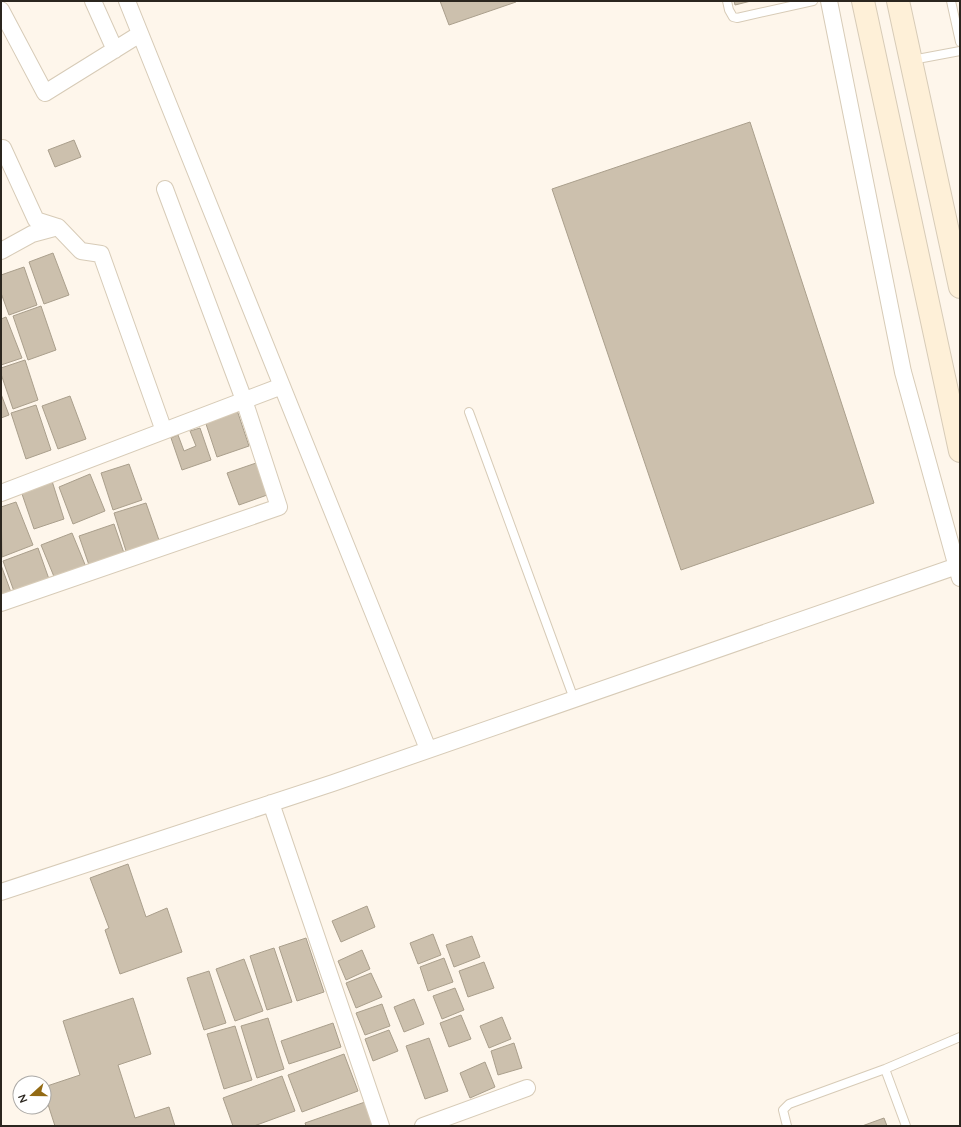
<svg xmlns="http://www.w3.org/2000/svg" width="961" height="1127" font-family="Quicksand,sans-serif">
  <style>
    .building { fill: #ccc0ad; stroke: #aa9f8c }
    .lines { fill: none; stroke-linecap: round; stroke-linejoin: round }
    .lane-casing { stroke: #d7cbb7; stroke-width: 10 }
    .street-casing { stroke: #d7cbb7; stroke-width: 18 }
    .secondary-casing { stroke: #d7cbb7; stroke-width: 24 }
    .lane { stroke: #fff; stroke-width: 8 }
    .street { stroke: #fff; stroke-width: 16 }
    .secondary { stroke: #fef0d8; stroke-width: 22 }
  </style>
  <rect width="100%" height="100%" fill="#fef6eb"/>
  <path class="building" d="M 440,1 L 516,1 L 516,2 L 449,25 Z
    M 734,1 L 751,1 L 735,5 Z
    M 750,122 L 874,503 L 681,570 L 552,189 Z
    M 74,140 L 81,157 L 55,167 L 48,150 Z
    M 53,253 L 69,295 L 44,304 L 29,262 Z
    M 24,267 L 37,305 L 9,315 L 1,293 L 1,275 Z
    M 41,306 L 56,350 L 28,360 L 13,316 Z
    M 6,317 L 22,358 L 1,365 L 1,319 Z
    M 25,360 L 38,400 L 13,409 L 1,374 L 1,368 Z
    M 1,394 L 9,415 L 1,418 Z
    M 70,396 L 86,439 L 58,449 L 42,406 Z
    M 36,405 L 51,450 L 26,459 L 11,413 Z
    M 237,410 L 249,446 L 217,457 L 205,421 Z
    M 200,428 L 211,460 L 182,470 L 171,438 L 178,435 L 184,451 L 196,446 L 190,431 Z
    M 259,462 L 270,494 L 239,505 L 227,473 Z
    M 129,464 L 142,500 L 113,510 L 101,473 Z
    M 90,474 L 105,511 L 73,524 L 59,487 Z
    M 52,481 L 64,519 L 34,529 L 21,491 Z
    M 16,502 L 33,545 L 2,557 L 1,507 Z
    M 146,503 L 160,543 L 127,554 L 114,513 Z
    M 114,524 L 125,556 L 90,568 L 79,536 Z
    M 72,533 L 86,567 L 55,579 L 41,545 Z
    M 38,548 L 50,582 L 15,594 L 3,561 Z
    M 1,565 L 12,595 L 1,599 Z
    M 128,864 L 146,917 L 167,908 L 182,952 L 120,974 L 105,930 L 109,928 L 90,878 Z
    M 367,906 L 375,927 L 341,942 L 332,921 Z
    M 433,934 L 441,955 L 418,964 L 410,943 Z
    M 472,936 L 480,957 L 454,967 L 446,945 Z
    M 306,938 L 324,992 L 297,1001 L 279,947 Z
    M 274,948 L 292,1002 L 267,1010 L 250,956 Z
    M 362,950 L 370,969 L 346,980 L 338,961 Z
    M 444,958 L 453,982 L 428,991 L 420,967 Z
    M 244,959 L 263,1011 L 235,1021 L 216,969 Z
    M 484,962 L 494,988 L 468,997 L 459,971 Z
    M 209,971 L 226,1023 L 204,1030 L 187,978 Z
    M 371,973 L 382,997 L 356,1008 L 346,983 Z
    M 455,988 L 464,1010 L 442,1019 L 433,996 Z
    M 133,998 L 151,1054 L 118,1065 L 135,1118 L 169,1107 L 175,1126 L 55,1126 L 44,1092 L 44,1087 L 80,1075 L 63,1021 Z
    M 414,999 L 424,1024 L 404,1032 L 394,1007 Z
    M 382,1004 L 390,1026 L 365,1035 L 356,1013 Z
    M 461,1015 L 471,1039 L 449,1047 L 440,1023 Z
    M 502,1017 L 511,1039 L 489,1048 L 480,1026 Z
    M 268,1018 L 284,1069 L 257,1078 L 241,1026 Z
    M 333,1023 L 341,1047 L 289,1064 L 281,1041 Z
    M 235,1026 L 252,1080 L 224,1089 L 207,1034 Z
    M 389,1030 L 398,1051 L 373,1061 L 365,1039 Z
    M 429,1038 L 448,1091 L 425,1099 L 406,1046 Z
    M 514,1043 L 522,1068 L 498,1075 L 491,1051 Z
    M 344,1054 L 358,1091 L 302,1112 L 288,1075 Z
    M 485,1062 L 495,1087 L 470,1098 L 460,1073 Z
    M 282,1076 L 295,1111 L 254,1126 L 233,1126 L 223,1098 Z
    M 365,1102 L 374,1126 L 306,1126 L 305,1123 Z
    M 884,1118 L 887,1126 L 862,1126 Z"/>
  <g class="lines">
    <defs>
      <path id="lane" d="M 727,1 L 729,10 L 733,17 L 737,18 L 813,1
        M 951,1 L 960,42
        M 912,60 L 960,51
        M 469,412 L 574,699
        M 885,1069 L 906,1126
        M 787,1126 L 783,1110 L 789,1104 L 885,1069 L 960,1037"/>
      <path id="street" d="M 93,1 L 115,50
        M 127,1 L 428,749
        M 829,1 L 903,372 L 960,578
        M 1,10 L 45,93 L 140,34
        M 1,149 L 3,148 L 36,220 L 58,227 L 81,251 L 101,254 L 164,431
        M 1,251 L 32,234 L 58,227
        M 1,493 L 282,386
        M 1,603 L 279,507 L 244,400 L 165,189
        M 271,803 L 381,1126
        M 1,892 L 333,783 L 960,565
        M 423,1126 L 527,1088"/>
      <path id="secondary" d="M 863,1 L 960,451
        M 898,1 L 960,287"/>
    </defs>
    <use href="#lane" class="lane-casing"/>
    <use href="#street" class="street-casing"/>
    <use href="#secondary" class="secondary-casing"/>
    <use href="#lane" class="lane"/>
    <use href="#street" class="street"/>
    <use href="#secondary" class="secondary"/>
  </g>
  <rect width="961" height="1127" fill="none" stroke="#2b261f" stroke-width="4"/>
  <g transform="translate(32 1095) rotate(249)"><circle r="19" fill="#ffffff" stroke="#aaa8a5"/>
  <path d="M0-3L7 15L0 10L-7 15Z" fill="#936a13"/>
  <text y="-6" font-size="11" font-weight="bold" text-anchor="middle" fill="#2b261f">N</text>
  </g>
</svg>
